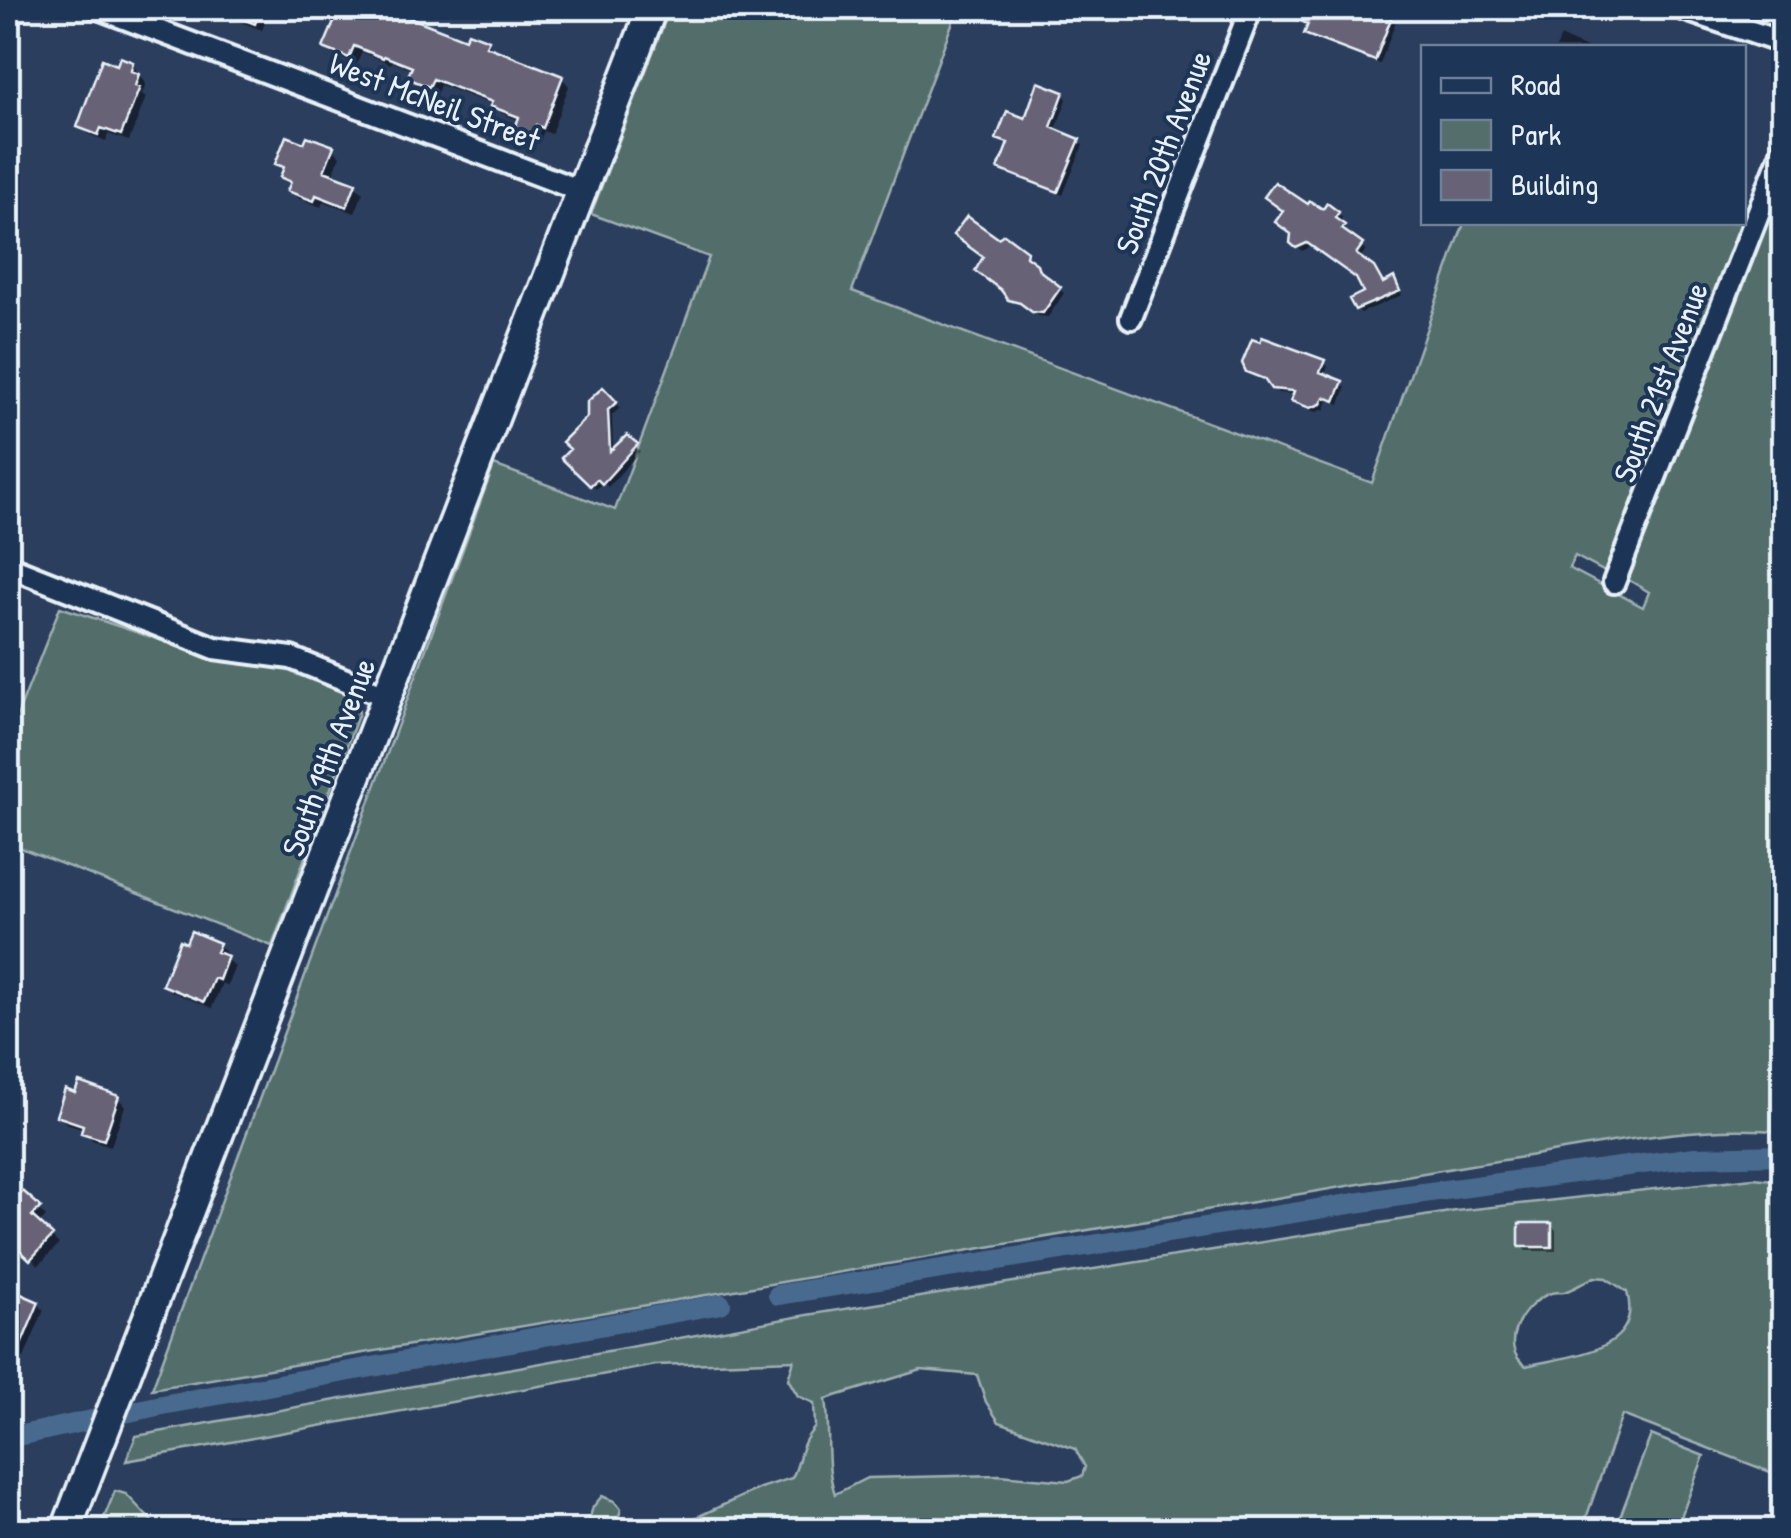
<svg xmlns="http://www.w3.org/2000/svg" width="1791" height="1538" font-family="'Patrick Hand',sans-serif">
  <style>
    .green { fill: #536e6b; stroke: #9eb0b2; stroke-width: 2.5; fill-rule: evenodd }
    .shadow { fill: #0007 }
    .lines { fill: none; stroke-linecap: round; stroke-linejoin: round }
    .canal { stroke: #486b8f; stroke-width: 20 }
    .building { fill: #676276; stroke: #e8f1f8; stroke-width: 2.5 }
    .minor-casing { stroke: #e8f1f8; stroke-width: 28 }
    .tertiary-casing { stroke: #e8f1f8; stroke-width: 35 }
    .minor { stroke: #1d3557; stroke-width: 20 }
    .tertiary { stroke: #1d3557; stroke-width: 28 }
    .labels { text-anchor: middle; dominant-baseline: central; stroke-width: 8; stroke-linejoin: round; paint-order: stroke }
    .street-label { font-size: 32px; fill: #e8f1f8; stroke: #1d3557 }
  </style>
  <rect width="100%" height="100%" fill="#2c3e5d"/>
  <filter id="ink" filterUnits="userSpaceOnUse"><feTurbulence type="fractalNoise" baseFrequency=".01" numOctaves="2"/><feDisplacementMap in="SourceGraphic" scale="20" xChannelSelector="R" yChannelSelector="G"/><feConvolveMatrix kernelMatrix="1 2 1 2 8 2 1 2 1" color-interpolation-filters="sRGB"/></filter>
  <g filter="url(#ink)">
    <path class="green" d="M 670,8 L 958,8 L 852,291 L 1372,483 L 1464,223 L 1744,222 L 1744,206 L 1752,209 L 1605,572 L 1575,556 L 1569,568 L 1643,607 L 1649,592 L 1627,579 L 1783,173 L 1783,1132 C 1685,1121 1569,1152 1471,1165 L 152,1389 L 494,465 L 615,510 L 709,257 L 591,214 Z
      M 60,607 L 227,662 L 290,670 L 356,696 L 359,713 L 272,946 L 8,843 L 8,739 Z
      M 1753,1178 L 1783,1181 L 1783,1477 L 1622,1415 L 1582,1530 L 669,1530 L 760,1488 L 792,1478 C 803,1456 797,1448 815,1427 L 814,1403 L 798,1396 L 788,1379 L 794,1360 L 656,1365 L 126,1461 L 136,1436 L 807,1315 L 1456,1211 ZM 1594,1277 L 1606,1278 L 1627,1292 C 1644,1353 1569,1355 1526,1366 C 1497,1346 1522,1306 1548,1294 C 1555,1291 1557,1293 1564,1292 C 1574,1289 1585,1282 1594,1277 ZM 921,1370 L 977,1375 L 986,1402 L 999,1422 L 1075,1449 L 1085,1467 L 1082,1476 L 1068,1481 L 999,1475 L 867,1478 L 835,1494 C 824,1461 831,1433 826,1399 Z
      M 1651,1435 L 1704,1456 L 1676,1530 L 1615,1530 Z
      M 115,1491 L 126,1494 L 160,1530 L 99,1530 Z
      M 602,1496 L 614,1501 L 621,1509 L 615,1530 L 586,1530 L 593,1507 Z"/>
    <path class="shadow" d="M 203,8 L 271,8 L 262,30 Z
      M 342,8 L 396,8 L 410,18 L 466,43 L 487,42 L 495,50 L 562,78 L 569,86 L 551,134 L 544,131 L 540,140 L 526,135 L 518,127 L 520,121 L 501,113 L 493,105 L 440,85 L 437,93 L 418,85 L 410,78 L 413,70 L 392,62 L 391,64 L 362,52 L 357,64 L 334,55 L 326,47 Z
      M 566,8 L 599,8 L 595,19 Z
      M 1293,8 L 1401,8 L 1380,64 L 1312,38 L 1307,34 L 1310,26 L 1290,16 Z
      M 1561,37 L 1587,48 L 1556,48 Z
      M 132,64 L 146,84 L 142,94 L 146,97 L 129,141 L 108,134 L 106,141 L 88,134 L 80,126 L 119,68 Z
      M 1063,94 L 1067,99 L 1055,132 L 1083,145 L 1063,195 L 1006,173 L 1001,169 L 1010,145 L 999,138 Z
      M 306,146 L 332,148 L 340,156 L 332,177 L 355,185 L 363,193 L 355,213 L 323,201 L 321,207 L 298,198 L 290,191 L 292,186 L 283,177 L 285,170 L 278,163 Z
      M 1323,213 L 1338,214 L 1342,218 L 1338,223 L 1348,231 L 1345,234 L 1366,250 L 1359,259 L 1378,274 L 1384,285 L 1394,280 L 1402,295 L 1361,313 L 1357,309 L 1367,293 L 1359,278 L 1313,246 L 1302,251 L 1293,242 Z
      M 998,242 L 1025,252 L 1042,275 L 1064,293 L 1048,317 L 1039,316 L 1010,298 Z
      M 1323,362 L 1328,367 L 1324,376 L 1346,387 L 1340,404 L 1328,400 L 1325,409 L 1316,412 L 1298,405 L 1293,400 L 1296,394 L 1278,393 L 1269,382 L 1248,370 Z
      M 603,390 L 620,408 L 612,415 L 613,451 L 627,438 L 640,451 L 608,487 L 603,482 L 596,489 L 565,458 Z
      M 219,945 L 226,953 L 224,958 L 235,966 L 227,986 L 222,983 L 212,1008 L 172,992 L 165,984 Z
      M 118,1098 L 125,1106 L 111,1146 L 92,1140 L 85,1129 L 66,1123 L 58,1115 Z
      M 23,1194 L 46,1217 L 38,1225 L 59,1244 L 39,1265 L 14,1243 L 10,1248 L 8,1246 L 8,1210 Z
      M 1551,1225 L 1556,1230 L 1556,1251 L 1526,1251 L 1521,1246 Z
      M 15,1294 L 38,1304 L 44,1310 L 24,1358 L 8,1351 L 8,1313 Z"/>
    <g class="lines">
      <path class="canal" d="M 778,1295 L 1400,1196 L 1695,1157 L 1784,1155
        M 8,1438 L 162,1405 L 721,1304"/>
    </g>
    <path class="building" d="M 214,8 L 261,8 L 255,24 Z
      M 340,8 L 404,8 L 401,14 L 465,39 L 468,32 L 489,40 L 486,46 L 563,76 L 543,128 L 536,125 L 533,134 L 515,128 L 519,117 L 490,106 L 492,102 L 433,79 L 429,87 L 407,78 L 412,67 L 384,56 L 383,58 L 354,46 L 349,58 L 323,48 Z
      M 1268,8 L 1395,8 L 1375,61 L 1304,34 L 1308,24 Z
      M 120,57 L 133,62 L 131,71 L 139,74 L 135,86 L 140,87 L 121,135 L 101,128 L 98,135 L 77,127 L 102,59 L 117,65 Z
      M 1038,82 L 1064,92 L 1051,127 L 1080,139 L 1058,192 L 998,169 L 1008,143 L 996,139 L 1007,111 L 1025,118 Z
      M 286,136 L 304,143 L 307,136 L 334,146 L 324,171 L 356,183 L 347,207 L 316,195 L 314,201 L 287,191 L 291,182 L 280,177 L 284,167 L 275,164 Z
      M 1275,182 L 1308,204 L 1310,201 L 1323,209 L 1327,203 L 1339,212 L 1335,218 L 1345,225 L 1342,229 L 1363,244 L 1356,254 L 1374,267 L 1383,283 L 1394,277 L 1400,291 L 1355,310 L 1349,299 L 1363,292 L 1356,278 L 1307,243 L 1296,248 L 1290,243 L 1291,234 L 1275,222 L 1283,211 L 1264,197 Z
      M 967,216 L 998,238 L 1004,234 L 1027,251 L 1026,256 L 1037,264 L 1039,270 L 1061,287 L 1043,313 L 1032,312 L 1020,303 L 1008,300 L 1001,290 L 975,271 L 983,257 L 953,235 Z
      M 1262,337 L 1325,360 L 1320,372 L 1343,381 L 1335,401 L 1324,397 L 1321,404 L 1310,408 L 1291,401 L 1294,391 L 1271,389 L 1264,379 L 1246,372 L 1242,363 L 1252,339 L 1260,342 Z
      M 603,387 L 617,402 L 608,410 L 610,451 L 627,435 L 638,444 L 602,484 L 597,479 L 590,486 L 561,458 L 570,449 L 562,442 L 587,417 L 587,402 Z
      M 191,931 L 220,943 L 216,952 L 228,956 L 219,980 L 214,978 L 204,1002 L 162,985 L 180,940 L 186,943 Z
      M 79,1082 L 119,1096 L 104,1140 L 81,1133 L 83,1125 L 56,1116 L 65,1089 L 75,1093 Z
      M 23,1191 L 41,1207 L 32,1216 L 53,1235 L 30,1260 L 8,1239 L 8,1208 Z
      M 1519,1223 L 1552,1223 L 1552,1247 L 1519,1247 Z
      M 14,1291 L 39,1302 L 8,1376 L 8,1306 Z"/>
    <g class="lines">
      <defs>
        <path id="minor" d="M 98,8 L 581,191
          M 1680,8 L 1784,43
          M 1131,318 L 1251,8
          M 8,566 L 215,648 L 291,658 L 388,697
          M 1614,582 L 1784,147"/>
        <path id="tertiary" d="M 66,1530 L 652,8"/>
      </defs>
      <use href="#minor" class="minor-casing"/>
      <use href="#tertiary" class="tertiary-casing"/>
      <use href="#minor" class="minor"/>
      <use href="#tertiary" class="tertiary"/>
    </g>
  </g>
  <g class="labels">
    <g class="street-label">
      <text transform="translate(435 101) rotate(21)">West McNeil Street</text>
      <text transform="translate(1163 152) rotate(-69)">South 20th Avenue</text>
      <text transform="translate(1660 382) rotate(-69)">South 21st Avenue</text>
      <text transform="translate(328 757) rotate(-69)">South 19th Avenue</text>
    </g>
  </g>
  <rect width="1791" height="1538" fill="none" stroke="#1d3557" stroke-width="40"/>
  <rect x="20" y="20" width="1751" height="1498" fill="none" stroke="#e8f1f8" stroke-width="4" filter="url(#ink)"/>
  <rect x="1421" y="45" width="325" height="180" fill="#1d3557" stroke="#6e8097" stroke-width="2.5"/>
  <rect x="1441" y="78" width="50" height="15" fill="#1d3557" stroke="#6e8097" stroke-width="2.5"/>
  <text x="1511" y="95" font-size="30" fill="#e8f1f8">Road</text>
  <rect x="1441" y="120" width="50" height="30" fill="#536e6b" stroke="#6e8097" stroke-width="2.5"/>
  <text x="1511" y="145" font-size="30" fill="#e8f1f8">Park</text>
  <rect x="1441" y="170" width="50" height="30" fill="#676276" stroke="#6e8097" stroke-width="2.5"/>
  <text x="1511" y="195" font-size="30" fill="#e8f1f8">Building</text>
</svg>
